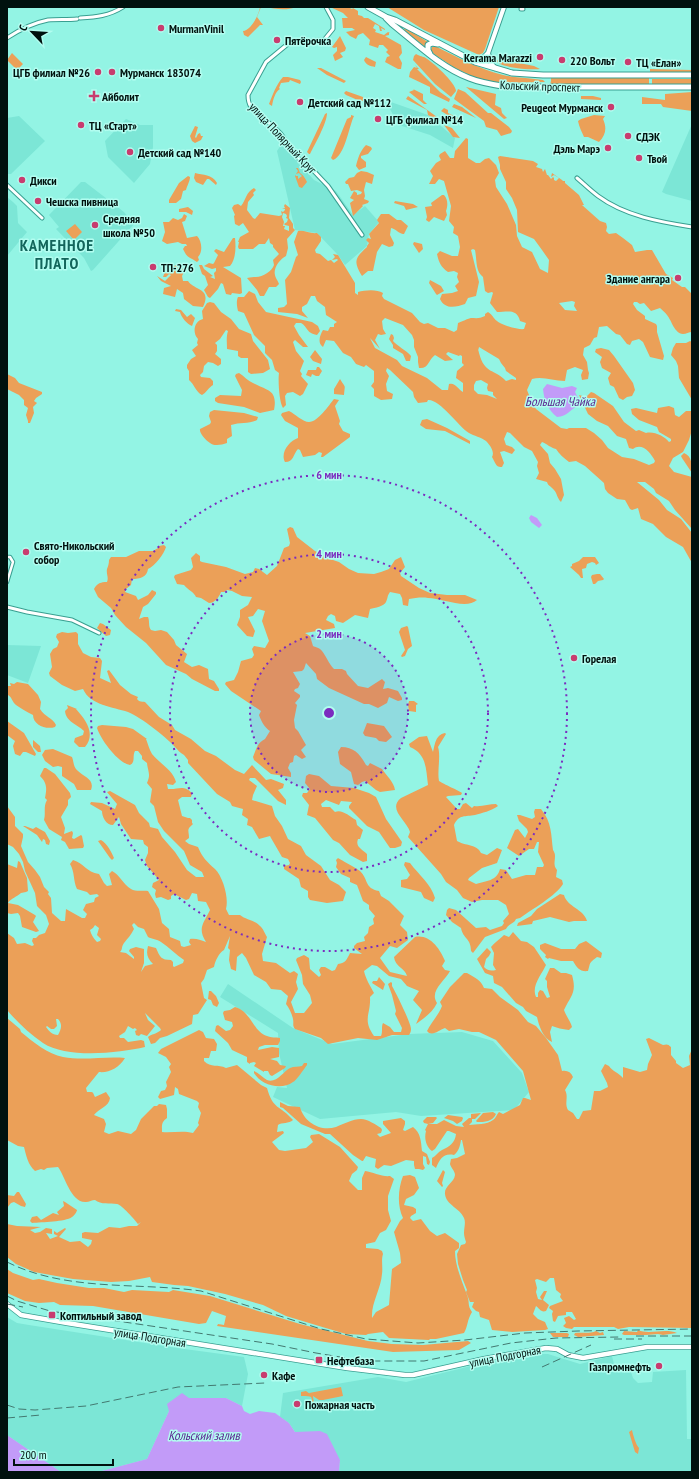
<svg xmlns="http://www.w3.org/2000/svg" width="699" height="1479" font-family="'PT Sans Narrow',sans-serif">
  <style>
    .built { fill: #7ce6d6 }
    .green { fill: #eba058; fill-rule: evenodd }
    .water { fill: #c29bf8 }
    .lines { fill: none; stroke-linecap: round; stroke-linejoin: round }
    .pedestrian-casing { stroke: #399f91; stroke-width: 4.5 }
    .minor-casing { stroke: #399f91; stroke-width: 5 }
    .tertiary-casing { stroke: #399f91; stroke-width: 6 }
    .secondary-casing { stroke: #399f91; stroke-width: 6 }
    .primary-casing { stroke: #399f91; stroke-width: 7 }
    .pedestrian { stroke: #fff; stroke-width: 2.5 }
    .minor { stroke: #fff; stroke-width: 3 }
    .tertiary { stroke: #fff; stroke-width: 4 }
    .secondary { stroke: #fff; stroke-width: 4.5 }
    .primary { stroke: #fff; stroke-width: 5 }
    .rail { stroke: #437970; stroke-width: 1; stroke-dasharray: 8 4; stroke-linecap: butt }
    .ring { fill: none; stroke: #7b2cbf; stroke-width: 2; stroke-dasharray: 2 4 }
    .poi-dot { fill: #c83c6f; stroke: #b2fdf0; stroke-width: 1.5 }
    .labels { text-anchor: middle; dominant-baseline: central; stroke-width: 3; stroke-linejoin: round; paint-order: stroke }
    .poi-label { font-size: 12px; font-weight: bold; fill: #00110e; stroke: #b2fdf0; text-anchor: start }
    .street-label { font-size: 12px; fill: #00110e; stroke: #b2fdf0 }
    .water-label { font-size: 13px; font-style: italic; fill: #5b2590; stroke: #b2fdf0 }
    .district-label { font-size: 16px; font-weight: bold; letter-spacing: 1px; fill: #12655b; stroke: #b2fdf0 }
    .centre { fill: #7b2cbf; stroke: #b2fdf0; stroke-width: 2 }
    .ring-label { font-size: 12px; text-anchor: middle; font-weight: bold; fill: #7b2cbf; stroke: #b2fdf0; stroke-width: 3; stroke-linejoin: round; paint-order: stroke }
  </style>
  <rect width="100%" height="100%" fill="#93f4e4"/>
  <path class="built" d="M 388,101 L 428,115 L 455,138 L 453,148 L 430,135 L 399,125 L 387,104 Z
    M 19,116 L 45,141 L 11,174 L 8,174 L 7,118 Z
    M 126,119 L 140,125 L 153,125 L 153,147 L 150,164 L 134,183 L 108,157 L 105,141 Z
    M 692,124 L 692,201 L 666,194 L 662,192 Z
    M 283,142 L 294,158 L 314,180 L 336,191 L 353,215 L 365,206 L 379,222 L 369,234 L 367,246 L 345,265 L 338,255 L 317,233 L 295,230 L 277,151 Z
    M 81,182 L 85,182 L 124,212 L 134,224 L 93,270 L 91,271 L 84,258 L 56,229 L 59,227 L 49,215 Z
    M 7,197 L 13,202 L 17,206 L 18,223 L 27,232 L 7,256 Z
    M 7,645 L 41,646 L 28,683 L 7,675 Z
    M 228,984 L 293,1028 L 332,1044 L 409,1034 L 462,1032 L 493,1041 L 522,1073 L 529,1092 L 514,1110 L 421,1116 L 396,1112 L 320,1119 L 273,1097 L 277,1087 L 287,1088 L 279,1053 L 278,1033 L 220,997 Z
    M 7,1317 L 17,1323 L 29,1325 L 177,1348 L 244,1357 L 248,1374 L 242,1406 L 226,1398 L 189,1398 L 169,1411 L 147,1459 L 98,1472 L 61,1472 L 7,1435 Z
    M 537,1354 L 548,1354 L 580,1364 L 612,1356 L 616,1372 L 631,1372 L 633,1378 L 638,1383 L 652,1382 L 653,1372 L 686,1370 L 687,1439 L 692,1439 L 692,1472 L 339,1472 L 340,1460 L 295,1432 L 289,1423 L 280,1417 L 283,1393 L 378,1377 L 406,1382 L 479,1364 Z"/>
  <path class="green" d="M 260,7 L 261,7 L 257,17 L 263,25 L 260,25 L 248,37 L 244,35 L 243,31 C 251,30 259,15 260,7 Z
    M 264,7 L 297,7 C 285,11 276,9 264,7 Z
    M 330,7 L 348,7 L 352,9 L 353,8 L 358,11 L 358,15 L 362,16 L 364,18 L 368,18 L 385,29 L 385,30 L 381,28 L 382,31 L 380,31 L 379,26 L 375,24 L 373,28 L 376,30 L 375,32 L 384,35 L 388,32 L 390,33 L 389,33 L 389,35 L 385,36 L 401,45 L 402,53 L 399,57 L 402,63 L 401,69 L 398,69 L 385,62 L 387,57 L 390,56 L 386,52 L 388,50 L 383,45 L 379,45 L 378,48 L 369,45 L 370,40 L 363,33 L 358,35 L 356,39 L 350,36 L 346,32 L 355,30 L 352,28 L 343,28 L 342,18 L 348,18 L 343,13 Z
    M 387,7 L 499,7 L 485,49 L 483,53 L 479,55 L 424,30 Z
    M 405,28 L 428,42 L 425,44 L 425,47 L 404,30 Z
    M 340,36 L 346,48 L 345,51 L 340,53 L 343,57 L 335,61 L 333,55 L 337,51 L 337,47 L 334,48 L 332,47 Z
    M 435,46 C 457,57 479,69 503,75 C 516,78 530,78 543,80 L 545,82 L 500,83 L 476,78 L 455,68 L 434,54 L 431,50 L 432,47 Z
    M 12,53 L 23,64 L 17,70 L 7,60 Z
    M 416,54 C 418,55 423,57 424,57 C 432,61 456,83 456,91 L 451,97 L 435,84 L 413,60 L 414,56 Z
    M 366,57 L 376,62 L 375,67 C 370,66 366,65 364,60 Z
    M 499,59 L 534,66 L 540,69 C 530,70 502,68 496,61 Z
    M 415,65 L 419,69 L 417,69 L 440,92 L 450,99 L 449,102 L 430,93 L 430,87 L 409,77 L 410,72 L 414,67 L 417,68 Z
    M 317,68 L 321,68 L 346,81 L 344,83 L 327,75 Z
    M 650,69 L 692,70 L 692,73 L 650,72 Z
    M 283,77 L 288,77 L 300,80 L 301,82 L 300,84 L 290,80 L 289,82 L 281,83 L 279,88 L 280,89 C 275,92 273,100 272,106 L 269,104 C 273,94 276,85 283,77 Z
    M 551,78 L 649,78 L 649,84 L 550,85 L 551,81 Z
    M 652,79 L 692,79 L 692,85 L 652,85 Z
    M 466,87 L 496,94 L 495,105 L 501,108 L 502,113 L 507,118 L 504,119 Z
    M 413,89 L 423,94 L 423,100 L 427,104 L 424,104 L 409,92 L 414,90 Z
    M 458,89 L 465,92 L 488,113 L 491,113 L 509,127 L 512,131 L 511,133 L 501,136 L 497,130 L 486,127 L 484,121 L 454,99 Z
    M 346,91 L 363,97 L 363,101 L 360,101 L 346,95 L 344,93 Z
    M 692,92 L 692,111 L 663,107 L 661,104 L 642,104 L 642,97 L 665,100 L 665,94 Z
    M 408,96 L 437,117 L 435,119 L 428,115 L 427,110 L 406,99 Z
    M 581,96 L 593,96 L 601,98 L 601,100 L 581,99 Z
    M 454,104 L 462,107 L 476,118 L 452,107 Z
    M 444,108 L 448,110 L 448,113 L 460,119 L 459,121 L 454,121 L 455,123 L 446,117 L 447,117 L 446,114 L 441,111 Z
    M 327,113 C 327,123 315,144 310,154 L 309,154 L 307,152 L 325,114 Z
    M 351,115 L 354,116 C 349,126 345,156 333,160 L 331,158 L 347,119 L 351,117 Z
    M 594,115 L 605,116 L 603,119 C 607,128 606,135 599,142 L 588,137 L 584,137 C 582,132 579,127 578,121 L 581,119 Z
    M 444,125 L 452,128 L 460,138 L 453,137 Z
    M 195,126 L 198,127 L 195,137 L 196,138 L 198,134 L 200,133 L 201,136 L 203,136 L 201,140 L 195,143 L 192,141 L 190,136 Z
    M 466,138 L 468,139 L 468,158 L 476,163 L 480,163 L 485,159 L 489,158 L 496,165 L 499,173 L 495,180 L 496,187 L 507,204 L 516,225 L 517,236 L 522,247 L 532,252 L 540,269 L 548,273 L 549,260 L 542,250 L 534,239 L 518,232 L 517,210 L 512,198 L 506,189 L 506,182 L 500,169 L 500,165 L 498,157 L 500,156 L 533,161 L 538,164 L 536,167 L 542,169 L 543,172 L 545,169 L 547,175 L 548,175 L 551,179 L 553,177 L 554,178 L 554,180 L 556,181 L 559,178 L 554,175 L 551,177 L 552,173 L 562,180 L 563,181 L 565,181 L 565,183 L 579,195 L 584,205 L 582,205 L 600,221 L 606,223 L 607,227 L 606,231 L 609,234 L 616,233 L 623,238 L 632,245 L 635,252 L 647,250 L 652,250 L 666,274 L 673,278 L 672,280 L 682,287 L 685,287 L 692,294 L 692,332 C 689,332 686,334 683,334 C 674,333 672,321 667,315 C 665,312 662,310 660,308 L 651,311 L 644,303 L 640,304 L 637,302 L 634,302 L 633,304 L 637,310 L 645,316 L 645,319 L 656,324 L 657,326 L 657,332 L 664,356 L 663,360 L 650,357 L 643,342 L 639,339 L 632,341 L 630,345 L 627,344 L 620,335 L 616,334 L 607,326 L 599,327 L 597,337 L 594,338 L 590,345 L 584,348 L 583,355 L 587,362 L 588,370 L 589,373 L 588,379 L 582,380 L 581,375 L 583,370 L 575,367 L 567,370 L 565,381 C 553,381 543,376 532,379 L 527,390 L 533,405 L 536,409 L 561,428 L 567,429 L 569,428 L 586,428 L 594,433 L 602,440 L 608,448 L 622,457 L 634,459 L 649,465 L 654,463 L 655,461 C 651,453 642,442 633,449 L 629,448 L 626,439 L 617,436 L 608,426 L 597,421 L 588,414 L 579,395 L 586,397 L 591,392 L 594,393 L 613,406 L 624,422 L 636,431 L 639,430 L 646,433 C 654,431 664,436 669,442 L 671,441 L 671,439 L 659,432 L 657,427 L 639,420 L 632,414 L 631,409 L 636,408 L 657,413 L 658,408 L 669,406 L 674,408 L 675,415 L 679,417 L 686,411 L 692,411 L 692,430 L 689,440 L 683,452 L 673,458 L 669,466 L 674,472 L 692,477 L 692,529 L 675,510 L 669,501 L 656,493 L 654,489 L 645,482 L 637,482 L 659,500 L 667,510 L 681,519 L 692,533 L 692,563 L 683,547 L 666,537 L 653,524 L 641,519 L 638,508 L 632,510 L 630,509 L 625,500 L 617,499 L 608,493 L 605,489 L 604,483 L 585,466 L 576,461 L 569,462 C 564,458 559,454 556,449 C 551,448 547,444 542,442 L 540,445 L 548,454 L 550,463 L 555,469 L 561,479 L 564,495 L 561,502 C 557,498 557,493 554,490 C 551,486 548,486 547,482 L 536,479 L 539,473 L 537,466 L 538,462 L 532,451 L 524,447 L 510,433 L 507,432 L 504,439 L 506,445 L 512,447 L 515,450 L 512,454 L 504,451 L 500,452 L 504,463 L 502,467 C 496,468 495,462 492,457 C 495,452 490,445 486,441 C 481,437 474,436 469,433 C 458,426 440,399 428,400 L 427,402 L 418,403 L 414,397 L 413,392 L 390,370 L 387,368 L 386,371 L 389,376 L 386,384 L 387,391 L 393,394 L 392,399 L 381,400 L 374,396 L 374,389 L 371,386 L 374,382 L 374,371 L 366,365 L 364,367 L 356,364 L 351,357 L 343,353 L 334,341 L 326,340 L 323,347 C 317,343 320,335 323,330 L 328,331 L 330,327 L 334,327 L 334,324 L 337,322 L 326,315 L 325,307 L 317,301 L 315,296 L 311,296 L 307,304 L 302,307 L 302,311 L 308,318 L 297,314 L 278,312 L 278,308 L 284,307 L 287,304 L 285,280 L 291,272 L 296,257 L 298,255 L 294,242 L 298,231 C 304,230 311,234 317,233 L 321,237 L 321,241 L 315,250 L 316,253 L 320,254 L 328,261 L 331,260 L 334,263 L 338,260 L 337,259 L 332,260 L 335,257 L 333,254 L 338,255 L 355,283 L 355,293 L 358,295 L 358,292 C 365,290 377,289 383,293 L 382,296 L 384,299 L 412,313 L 420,322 L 424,324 L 428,323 L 438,328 L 445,328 L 454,332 L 457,330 L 458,323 C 461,322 469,318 471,318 C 476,318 479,319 485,316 L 485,314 L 488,312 C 493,315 493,318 497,321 C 501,325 519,330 524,329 L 526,323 L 520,321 C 517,308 507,312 497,312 L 490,303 L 493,293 L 492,292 L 488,293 L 485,291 L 483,277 C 475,271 477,259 475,250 L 473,249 L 471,250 L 479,282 L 476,296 L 468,298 L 465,304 C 456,307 445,310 440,299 L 442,294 L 452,293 L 458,291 L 455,286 L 459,282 L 457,277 L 458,273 L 454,271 L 448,272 C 441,267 439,263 437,254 L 440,251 L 452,256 L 458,256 L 460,247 L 458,236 L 453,233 L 454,227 L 449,221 L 451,206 L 444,181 L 439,179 L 435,184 L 429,184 L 433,176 L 430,171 L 436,163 L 441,160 L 439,156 L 440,154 L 445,151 L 450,158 L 454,158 L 455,151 ZM 572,301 L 575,302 L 574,306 L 577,311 L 565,310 L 559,303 ZM 385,318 L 403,325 L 412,335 L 414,340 L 414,347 L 418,357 L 418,362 L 419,368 C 429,369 428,360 435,355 L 445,361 L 453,360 L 446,354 L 448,352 L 459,356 L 460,355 L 462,356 L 462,363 L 464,365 L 457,371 L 456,378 L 463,383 L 463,392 C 458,389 455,382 449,384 L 448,390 L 442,390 L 427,378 L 402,366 L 397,360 L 375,348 L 370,338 L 380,349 L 375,340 L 378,334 L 381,335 L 386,334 L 383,329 L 382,321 ZM 479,347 L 499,359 L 501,363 L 505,368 L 506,371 L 516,378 L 516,380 L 512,379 L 506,381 C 494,368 485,375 479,353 C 478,348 478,352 479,347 ZM 481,380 L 488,384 L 487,388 L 488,391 L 493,392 L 493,395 L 497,399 L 487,395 L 478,394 L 474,390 L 474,385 L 476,381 Z
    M 366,145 L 371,147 L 372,149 L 368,154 L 361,156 L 361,158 L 366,162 L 366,167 L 359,170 L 356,166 C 358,158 360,151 366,145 Z
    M 296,168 L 298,168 L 300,173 C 304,176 305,178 307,182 L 302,188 L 299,187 L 295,176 L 295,175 L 296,176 L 298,176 L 298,179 L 302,176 L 299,173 L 296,174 L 298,171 Z
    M 361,171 L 367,172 L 374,175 L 372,184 L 366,182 L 364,190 L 365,196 L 364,199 L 369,201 L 368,203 L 362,205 L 363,206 L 353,216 L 350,203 L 354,200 L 350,198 L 354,191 L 357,193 L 357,195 L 361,194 L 362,192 L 357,190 L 351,191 L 348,184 L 346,184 L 345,182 L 349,178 L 354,177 L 357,173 Z
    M 195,173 C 203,175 212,174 217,183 L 216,185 L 209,179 L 207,179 L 203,185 L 196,182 L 194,178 Z
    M 188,176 L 190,177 C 190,181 187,186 186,190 L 183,191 L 181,199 L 176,203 L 169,203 L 169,200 L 179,183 Z
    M 254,188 L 256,190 L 253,193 L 254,195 L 248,202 L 247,210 L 253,218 L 255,219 L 260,213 L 279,216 L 282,215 L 281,211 L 283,212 L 285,210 L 285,212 L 285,209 L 282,208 L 285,208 L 284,206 L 285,204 L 290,208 L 289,218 L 293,224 L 293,228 L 295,230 L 287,239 L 288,248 L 286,256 C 280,259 273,268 275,275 C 275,277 278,281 279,284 L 276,287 L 269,287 L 264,296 L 260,296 L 257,290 L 247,278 C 251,277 253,277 256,277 C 263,277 272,271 274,265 L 273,260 L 279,254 L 273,247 L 273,245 L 270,243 L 269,238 L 265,244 L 259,244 L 253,249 L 239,249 L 238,247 L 239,242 L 238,242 L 240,237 L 249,232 L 243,223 L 239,226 L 235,224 L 234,216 L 235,215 L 232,208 L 234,205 L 238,204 L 241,206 C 246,200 246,192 254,188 ZM 283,213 L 286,214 L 287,216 L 286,218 L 288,219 L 287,222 L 284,224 L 285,225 L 289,226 L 289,231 L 284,229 L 285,226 L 283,226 L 284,222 L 282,217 Z
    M 442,195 L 444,195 C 448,199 448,206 446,211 L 447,215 L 444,221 L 434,217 L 429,222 L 426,220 L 427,217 L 425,207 L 432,206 L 431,203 Z
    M 395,201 L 413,204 L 418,207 L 406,210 L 404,206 L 394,203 Z
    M 188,207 L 193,211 L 192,215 L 186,212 L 179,212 L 179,209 Z
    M 184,214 L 187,216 L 185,221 L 182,222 L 187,238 L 197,236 C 202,241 203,252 198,257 L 199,260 L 197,262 C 188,256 188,259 183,249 L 185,246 L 187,246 L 186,244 L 182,244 L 178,242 L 167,244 L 162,241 L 165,232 L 163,222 L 169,222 L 173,218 L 178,220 L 182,218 Z
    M 381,214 L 389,214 L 397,220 L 401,220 L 408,226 L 404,234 L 403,234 C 398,233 396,229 391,228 L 390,235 L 394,243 L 393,246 L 389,247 L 382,244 L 377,252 L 373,271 L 368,271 L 362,276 C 353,261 355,258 367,247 L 367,246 L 369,243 L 366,240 L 368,238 L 371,239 L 369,234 L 379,223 L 377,220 Z
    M 75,224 L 82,232 L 74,240 L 66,231 Z
    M 233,238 L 235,238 C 236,247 236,259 230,266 L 223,267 L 241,278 L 242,293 L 240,294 L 232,293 L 231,295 L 226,294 L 223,284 L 221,283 L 218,289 L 210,298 L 208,297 L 204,290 L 208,285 L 205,276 L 202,274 L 199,265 L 202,265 L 204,269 L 213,276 L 210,277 L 215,279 L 214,273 L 216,271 L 216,268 L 212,269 L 204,266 L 209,263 L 213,264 L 214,263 L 218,255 L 214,251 L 216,249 L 224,252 Z
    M 414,242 L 422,244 L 423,249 L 419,253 L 413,244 Z
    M 177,265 L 183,269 L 184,272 L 182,276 L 183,281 L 188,281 C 195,291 212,288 203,307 L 193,306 L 184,299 L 183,293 L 177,289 L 175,297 L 163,294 L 164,288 L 171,286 L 161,281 L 157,276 L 165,281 L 171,275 L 169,274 L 166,277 L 163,277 L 166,269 Z
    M 430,280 L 441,286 L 444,291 L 437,295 L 436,294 L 429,283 Z
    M 249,291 L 255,294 L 258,302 L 266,312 L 312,322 L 318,326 L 320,331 L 317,335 C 306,333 308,327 301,323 L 296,323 L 294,326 L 299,335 L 308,347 L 303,347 L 295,340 L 293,342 L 296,351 L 304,361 L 300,371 L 302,374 L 301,376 L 308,384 L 303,394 L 300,396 L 293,392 L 287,393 L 285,396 L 286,405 L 283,408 C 279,402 278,380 279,373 L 275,370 L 272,360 L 265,353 L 265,346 L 254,335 L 244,313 L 238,311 C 237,307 236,301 238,297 L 244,297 Z
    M 210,302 L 214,303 L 221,312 L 231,319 L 239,329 L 251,334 L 253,341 L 268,360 L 270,369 L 263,373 L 251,374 L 248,372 L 248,358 L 241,358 L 238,356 L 238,351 L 227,349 C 227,343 226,337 228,331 L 226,330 L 220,339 L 215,343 L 217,345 L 217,351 L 215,354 L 221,359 L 221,364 L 218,366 L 213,363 L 208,362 L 204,366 L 203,372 L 200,375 L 201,377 L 210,378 L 213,381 L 213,385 C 209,387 206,393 202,395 C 196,392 194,384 189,380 L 189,371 L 187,368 L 187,365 L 191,359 L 196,356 L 192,350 L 198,345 L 197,343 L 198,339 C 192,333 194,321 203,319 L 202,311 L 207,303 Z
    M 176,309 L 181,310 L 187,317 L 191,314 L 195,318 L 192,326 C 187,324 181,317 180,312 L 175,311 Z
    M 391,334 L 393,335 L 394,338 L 393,341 C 397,346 406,350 411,356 L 410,361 L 406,361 L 403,354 L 393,348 L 393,345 L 389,339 Z
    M 690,341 L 692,342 L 692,400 L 679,378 L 678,366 L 676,361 L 671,355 L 673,348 L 676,343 L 686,343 Z
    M 601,348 L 609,350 L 614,356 L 633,383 L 635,390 L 632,396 L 627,397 L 623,400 L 619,398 L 614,387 L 610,385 L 608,378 L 611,373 L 602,368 L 600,362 L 602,357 L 595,352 L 596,349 Z
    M 315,350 L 322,359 L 321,364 L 313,361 L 310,357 Z
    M 317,367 L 319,367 L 322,371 L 319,376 L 316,376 L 312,374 L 311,377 L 306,375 L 308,370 L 316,370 Z
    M 239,373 C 244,376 248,381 253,383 C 267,391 278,389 274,410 L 260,413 L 244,407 L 218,403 L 215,401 L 215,398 L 220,395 L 241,396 L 242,390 L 235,376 L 236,374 Z
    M 7,374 L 15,378 L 19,383 L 42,392 L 42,394 L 36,398 L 34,401 L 37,403 L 33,407 L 34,413 L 30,423 L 28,423 L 28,421 L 26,415 L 28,408 L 24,405 L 24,400 L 19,395 L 7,389 Z
    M 340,379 C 346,389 345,383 344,395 L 334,394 L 334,389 Z
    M 334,399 L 339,400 L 335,406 L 340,421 L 339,424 L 343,431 L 350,434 L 350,437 L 323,457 L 321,457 L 322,453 L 319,452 L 315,455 L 303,457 L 300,450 L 298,449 C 293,454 294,462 285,462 C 280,453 289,441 298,438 L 298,428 L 285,421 L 281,415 L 282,413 L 289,411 C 295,414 303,422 309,422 C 318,422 329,405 334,399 Z
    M 214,410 L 244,413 L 258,417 L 257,420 C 249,424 240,422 231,425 L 232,436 L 227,439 L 227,443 C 224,444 220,445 217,445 C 210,446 199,434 200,429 L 210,424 L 211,422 L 209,416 L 210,412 Z
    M 427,419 L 447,428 L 470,441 L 470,444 L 445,431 L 426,429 L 420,425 L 422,420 Z
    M 684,453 C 692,456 692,465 692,473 L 682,458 L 681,456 Z
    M 290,527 L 293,528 L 297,537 L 315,551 L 330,559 L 339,562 L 349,569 L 358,573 L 374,574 L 381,572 L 389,569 L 395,560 L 401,557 L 405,567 L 400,573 L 401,576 L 419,588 L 430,593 L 447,595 L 465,595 L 477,600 C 466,610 442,598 428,598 C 422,597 415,598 409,599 L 408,606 L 403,605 L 402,598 L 400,594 L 390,592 C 387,596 388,598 386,602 C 384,606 375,608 370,609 L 368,618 L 355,615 L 343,623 L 336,621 L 335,616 L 331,614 L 328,616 L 326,620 L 334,624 L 335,628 L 305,633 L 310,636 L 313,646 C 315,647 320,648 322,651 C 326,656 329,664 334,669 L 342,669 L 346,671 L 347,674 L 358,686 L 368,688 L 382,679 L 385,682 L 383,689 L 388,688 L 398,691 L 402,698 L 402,700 L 398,701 L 389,697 L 387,703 L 378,708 L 369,704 L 364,704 L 329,688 L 317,679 L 316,674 L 306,663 L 304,669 L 302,671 L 293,672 L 300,684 L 298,688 L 295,689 L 294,691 L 300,695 L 300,697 L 295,703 L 297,705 L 294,720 L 295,728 L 298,731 L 306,745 L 301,750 L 306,757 L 302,759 L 296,755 L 294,756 L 293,762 L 290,763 L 288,768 L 291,773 L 291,777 L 271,774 L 254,760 L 253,757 C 256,750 257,743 265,739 L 270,731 C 265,728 261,721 259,715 L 261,711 L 231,691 L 225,684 L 226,682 L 234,680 L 238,672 L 241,661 L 252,658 L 254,655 L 252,649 L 254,646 L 265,648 L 269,641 L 262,621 L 265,611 L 258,609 L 253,616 L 248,617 L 255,631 L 253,637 L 247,636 L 237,625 L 240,617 L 240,610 L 248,605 L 252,597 L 242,596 L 232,591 L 227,590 L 224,592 L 221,592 C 219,597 215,603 209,603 L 201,598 L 196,597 C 194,592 188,590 184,585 L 177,584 L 174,577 L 175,575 L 191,570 L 193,567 L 191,558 L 196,553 L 200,556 L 200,561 L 202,562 L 226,567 L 245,574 L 253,572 L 255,568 L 259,569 L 267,575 L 277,566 L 284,548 L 289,546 L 290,543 L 287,529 Z
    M 164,545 L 166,547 C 164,554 155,566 148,569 C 147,577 140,579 132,579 L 131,585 L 126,589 L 125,592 L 136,596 L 138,600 L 148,595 L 152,590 L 156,592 L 156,594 L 148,604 L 143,607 L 139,619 L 144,617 L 148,617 C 150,622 148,626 151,630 L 155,631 L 161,630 L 167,632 L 174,640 L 176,645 L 187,654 L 184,662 L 192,667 L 199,665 L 208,669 L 209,679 L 214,681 L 219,689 L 219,691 L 215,691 L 192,679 L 186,674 L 166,665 L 146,643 L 126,627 L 115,615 L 111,608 L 98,597 L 94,589 C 97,583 101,582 107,582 C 109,577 106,574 107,569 C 108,566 109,564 109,560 L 111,557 L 126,557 L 139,551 L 153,551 L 158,548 L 159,546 Z
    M 583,557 L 595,557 L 599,563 L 596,565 L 595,563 L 592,562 L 587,564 L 586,568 L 582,569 L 583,578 L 581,578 L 579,575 L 570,567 L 572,566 L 572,564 L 579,561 Z
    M 597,574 L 600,574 L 604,579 L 603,580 L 598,581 L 595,584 L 593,584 L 591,577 L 592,575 Z
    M 100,623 L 103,624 L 111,630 L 110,635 L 106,636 L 97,628 Z
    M 407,626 L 408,627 L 412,646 L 408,649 L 405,656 L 402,657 L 401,656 L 405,650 L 399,632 L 401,628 Z
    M 62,632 L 68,633 L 76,632 L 78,634 L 78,644 L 83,653 L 91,657 L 100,658 L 102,661 L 100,678 L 111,683 L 107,671 L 109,670 L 120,685 L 131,694 L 138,697 L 137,699 C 140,703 142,701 145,702 L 159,717 L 172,725 L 175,730 L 191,739 L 205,751 L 216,756 L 235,770 L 244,774 L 252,765 L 266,780 L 271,779 L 284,784 L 283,788 L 278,790 L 286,800 L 286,805 L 278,801 L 255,778 L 250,778 L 249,780 L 257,786 L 253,795 L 252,800 L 272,806 L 275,816 L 282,826 L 288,839 L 301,846 L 306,855 L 321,866 L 330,880 L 339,885 L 346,892 L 343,901 L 327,903 L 310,900 L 308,897 L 308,891 L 301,887 L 299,879 L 284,869 L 284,866 L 289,865 L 290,863 L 288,859 L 282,857 L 271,838 L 270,836 L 259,839 L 252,827 L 247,825 L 248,819 L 242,815 L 243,809 L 232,806 L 230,802 L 217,794 L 188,763 L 188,760 L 184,755 C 180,753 178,750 175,747 C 165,736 142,718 128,712 C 113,707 90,705 83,689 L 75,691 L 62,685 L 50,676 L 49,673 L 52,667 L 50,654 L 53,649 L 57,647 L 59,642 L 56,637 L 57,634 Z
    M 17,682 L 28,684 L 38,695 L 41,702 L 40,709 C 45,717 53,718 56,725 L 55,727 C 46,730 33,725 33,715 C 26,712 21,708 16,705 C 12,702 12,697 8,695 L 7,686 L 11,686 L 10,683 L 14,684 Z
    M 409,701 L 414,701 L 418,704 L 416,705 L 416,712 L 409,711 L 408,705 Z
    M 67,705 L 77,709 L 76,709 C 86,720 96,734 85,747 L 79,747 L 74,742 L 75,738 L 83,735 L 84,731 C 77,724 66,722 65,711 L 68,708 Z
    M 7,721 L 24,733 L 36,754 L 35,756 L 26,752 L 23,752 L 20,756 L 15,754 L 13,746 L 15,741 L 7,735 Z
    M 367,723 L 384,726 L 392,737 L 386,742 L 379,741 L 376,738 L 365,736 L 363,733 Z
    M 102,725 L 126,727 L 133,729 L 147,739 L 146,739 C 148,744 149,749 152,754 C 159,763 173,770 176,782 L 173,785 L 167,784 L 168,789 C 178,790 183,784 192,793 L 191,797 L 182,797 L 178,800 L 182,816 L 188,818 L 190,818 L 192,820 L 192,823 L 193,824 C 186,830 189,830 189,838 L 185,841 L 189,844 L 198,847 C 202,857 207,862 215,869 C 223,877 229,898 226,909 L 229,915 L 240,915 C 246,920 255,920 260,926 C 263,928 265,934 267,937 L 262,954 L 263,961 L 276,963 L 290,973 L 294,971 L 298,974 L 296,982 L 298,989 L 291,1002 L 295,1013 L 304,1013 L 312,1003 L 310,995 L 303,984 L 302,975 L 296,960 L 297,958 L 304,955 L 309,958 L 310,969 L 319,977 L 321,975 L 319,970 L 321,967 L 325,967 L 332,971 L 335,970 L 338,964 C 346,963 347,959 350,953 L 362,954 L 354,948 L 354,946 L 357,943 L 365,941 L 364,937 L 368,933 L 369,927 L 374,924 L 373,919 L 375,916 L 369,909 L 369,905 L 363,901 L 357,885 L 350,882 L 350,878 L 341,874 L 336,867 L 337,863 L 336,860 L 338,858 C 341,860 358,869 360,871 C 369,880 364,888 379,891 L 381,896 L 389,901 L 404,916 L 400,925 L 407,932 L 408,940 L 397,948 L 390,946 L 380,958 L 390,972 L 407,976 C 405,968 395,967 394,957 L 415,937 C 430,934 440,949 445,961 L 442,966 L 445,970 L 450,971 C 445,981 429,991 437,1003 C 433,1012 423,1019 416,1024 L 422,1010 L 413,1000 L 419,991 L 407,986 L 401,979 L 389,976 L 377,966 L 372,965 L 364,971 C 366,980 370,985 374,993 L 370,997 C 371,1015 362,1019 374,1036 L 381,1036 C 383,1031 381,1027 383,1023 L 390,1027 L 394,1032 L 401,1032 L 402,1028 L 395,1014 L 396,1011 L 392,995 L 388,984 L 391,982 L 392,983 L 392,986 C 396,993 411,1023 411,1029 C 411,1032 410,1033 409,1035 L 392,1035 L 377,1040 L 358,1038 L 328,1044 L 321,1038 L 295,1029 C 292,1025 294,1024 293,1019 C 292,1014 289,1008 286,1004 L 288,996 L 281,990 L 271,989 L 266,982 L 254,975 L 246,958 L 242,953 L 237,957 L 236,971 L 231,969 L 229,960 L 230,950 L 228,948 L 230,936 L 224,950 C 219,953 215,961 214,967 L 207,970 L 204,979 L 201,983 L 204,998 L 207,1000 L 198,1014 L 193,1015 L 192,1024 L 167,1036 L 160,1038 L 155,1043 L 151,1044 L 148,1037 C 151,1034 157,1034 161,1030 L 160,1028 L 145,1013 L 148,1020 L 155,1026 L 147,1036 L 141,1034 L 139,1036 L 136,1035 L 135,1031 L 137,1030 L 135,1028 L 133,1029 L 128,1026 L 125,1032 L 119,1036 L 120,1038 L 124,1038 L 128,1042 L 141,1040 L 144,1041 L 145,1047 C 119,1053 67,1059 43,1043 C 30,1034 17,1022 7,1010 L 7,933 L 14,938 L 17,944 L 25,943 L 32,946 L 34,945 L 32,941 L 33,938 L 36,938 L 39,935 L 45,933 L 49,924 L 46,915 L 37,906 L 35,893 L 25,871 L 23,862 L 19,854 L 13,847 L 7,844 L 7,806 L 15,817 L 15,826 L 23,834 L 23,837 L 21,846 L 28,862 L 35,870 L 40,877 L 44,887 L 49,892 L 48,894 L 51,898 L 52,913 L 61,921 L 65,921 L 66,909 L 82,918 L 85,918 L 87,914 L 83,910 L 86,904 L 94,902 L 95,898 L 99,896 L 97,894 L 90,895 L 87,892 L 77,889 C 73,881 75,872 70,864 L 73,860 C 84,863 86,872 99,874 L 104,883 L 107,886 L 112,885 L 109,874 L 112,871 C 120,875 123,884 131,889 C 136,892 143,890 148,891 L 159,909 L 162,923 L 169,929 L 170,937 L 180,941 L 181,946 L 184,947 L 191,945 L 189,942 L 190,939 C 196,938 200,940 206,942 C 197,928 204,923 210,910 L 206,902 L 198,901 L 197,894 L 192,893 L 189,899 L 186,900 L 174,894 L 171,896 L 171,899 L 168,900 L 161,897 L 156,898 L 155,894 L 156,890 L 152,887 L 153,883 L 159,880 L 147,866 L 145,860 L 148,853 L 148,847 L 144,844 L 143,840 L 131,839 L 121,824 L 119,817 L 113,825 C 106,825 102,817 102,811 L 90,804 L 91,802 L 102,803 L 115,809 L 117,804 L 107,792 L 110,791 L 135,805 L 139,813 L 149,823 L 150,827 L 158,829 L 162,837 L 175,852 L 187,870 L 196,877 L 204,877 L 202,872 L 190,865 L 184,851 L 164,831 L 158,822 L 154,806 L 150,802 L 152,789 L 147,783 C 151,774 148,772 147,763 L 142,759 L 142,756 L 138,751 L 135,751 C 132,756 136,762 130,765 C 118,763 101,740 97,728 L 98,726 ZM 134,923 L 138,927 L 144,929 L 148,937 C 152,939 157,939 161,942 C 169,947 176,955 184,960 L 183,963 L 174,967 L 173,966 L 173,962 L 171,960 C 161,960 160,957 156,948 L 148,946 C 146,954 147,958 153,964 L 145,966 L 141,972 L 144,963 L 144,949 L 136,947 L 130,949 L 129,951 L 134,957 L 134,959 L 126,953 L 120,952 C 123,949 121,947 124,943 C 128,938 131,935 134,929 L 132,925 ZM 95,925 L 99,928 L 97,935 L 101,939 L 100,941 L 97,942 C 93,938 91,934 90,930 L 93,928 ZM 56,1019 L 58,1019 C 63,1024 61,1030 58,1035 C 52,1035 49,1031 46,1027 L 47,1026 L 51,1029 L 54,1029 L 57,1026 Z
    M 445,733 L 446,734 L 438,747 C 441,756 437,771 439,781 C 443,784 460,791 462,793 L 461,795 L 448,796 L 446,797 L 457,809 L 460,809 L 463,804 L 466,803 L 472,808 L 474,806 C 482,807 489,804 496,804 L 498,806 C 491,811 482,813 475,815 C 465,817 459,814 454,825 L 457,841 C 465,846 477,844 481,853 L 487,855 L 497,848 L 502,850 L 497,863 L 482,868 L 469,878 L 468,880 L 476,884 C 486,881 497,881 500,869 L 506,870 L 512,879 L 526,875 L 535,875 L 537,867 L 543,867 L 544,865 L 538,852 L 539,842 L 537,842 L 534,849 L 529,849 L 519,856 L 507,848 L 515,830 L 518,829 L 525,838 L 528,832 L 527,829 L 519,821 L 517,815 L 520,815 L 532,819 L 535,817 L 534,812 L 535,809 L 541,809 C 552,822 551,835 553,850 C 554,852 555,853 555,856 C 555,862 553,865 557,870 L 556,877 L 562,880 L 563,884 C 557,895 531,910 520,918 L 516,919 C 514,924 508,924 506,929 L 485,937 L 473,953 L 471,951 C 471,938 463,939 461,928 L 452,922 L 446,915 L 447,910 L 449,908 L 456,910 L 476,928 L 486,927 L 490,930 L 502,926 L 504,923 L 503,921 L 509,914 L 506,905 L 498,900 L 482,900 L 472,902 L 463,898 L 457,890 L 446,882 L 441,874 L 408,837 L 410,832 C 407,821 387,809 401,798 L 428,785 C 426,770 427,754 410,747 L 409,744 L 419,737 L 427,736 L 433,752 C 435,745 435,735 445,733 Z
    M 33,740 L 40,746 L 41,752 L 38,752 L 33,747 Z
    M 341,747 C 354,747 360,754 366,765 L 368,766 L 370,763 L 382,769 C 386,775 394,782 395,790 L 380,792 L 376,790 L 365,781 L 362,782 L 358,785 L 354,784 L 351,772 L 340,764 L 338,752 Z
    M 53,749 L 72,757 C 74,762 73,767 78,771 C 84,777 95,779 91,790 L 77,790 L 74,784 L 62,776 L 62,767 L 58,766 L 53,767 L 45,761 L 42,755 L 45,750 Z
    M 44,768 L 46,768 L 55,774 L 70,793 L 71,797 L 68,800 L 68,805 L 61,817 L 65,828 L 64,834 L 72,831 L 73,833 L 72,838 L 74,839 L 81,835 L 82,836 L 84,846 L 83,848 L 69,849 L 65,842 L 61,840 L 62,837 L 49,829 L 44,820 C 46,813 43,807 47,800 L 45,798 C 47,788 47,783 40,776 Z
    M 309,774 L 319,776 L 331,786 L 354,788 L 369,793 L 376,797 L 386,819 L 402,842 L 401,846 L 395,848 L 390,848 L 379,832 L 367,826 L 349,808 L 349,806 L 352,802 L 341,801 L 339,805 L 326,800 L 321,804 L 322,807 L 330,807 L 335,812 C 342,809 349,816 356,820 L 357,825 L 363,830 L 360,839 L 358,839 C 355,847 362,849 367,854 L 367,861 L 363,862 L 350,855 L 339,843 L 333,840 L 315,818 L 307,815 L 309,805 L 302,796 L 303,793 L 307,793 L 310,789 L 305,783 L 306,776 Z
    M 23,826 L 25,826 L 33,829 L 36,827 L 45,832 L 50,841 L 49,845 L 46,844 L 45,840 L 43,839 L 42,842 L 37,835 Z
    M 101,840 C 107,843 112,853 114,858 L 112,860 L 110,858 L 98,841 Z
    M 18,861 L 20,862 L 27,878 L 28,891 L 26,892 L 21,893 C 17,897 11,898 8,903 L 18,905 L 35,915 L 36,916 L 33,922 L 39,931 L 36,932 L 22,927 L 20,916 L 18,913 L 11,914 L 7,913 L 7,864 L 17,868 Z
    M 405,862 L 410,863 C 419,875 431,884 435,898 L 433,902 L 424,898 L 421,892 L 401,887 L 401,880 L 407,879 L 410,875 L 404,865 Z
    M 560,894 L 564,895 C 567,907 584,909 587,921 L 574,921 L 569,922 L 550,917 L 533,921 L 532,924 L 517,926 L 518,923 L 531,916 L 537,909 Z
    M 513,932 L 521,941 L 527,942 L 534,947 L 546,965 C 542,974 531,986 536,997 L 538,997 L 538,993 L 540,990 L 543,991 L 547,998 L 550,997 L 547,987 L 547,981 L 545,979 L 550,968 L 554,968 L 561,973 L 566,973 L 572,975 C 577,993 571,995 564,1010 C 566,1016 571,1022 572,1027 L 569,1030 C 562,1029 557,1028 552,1026 L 550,1032 L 552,1042 C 543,1038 539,1026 537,1017 L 526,1011 L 523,1007 L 516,1003 L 502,987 L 494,983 L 493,976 L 485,973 L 477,959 L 487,948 L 491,952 L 489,956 L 486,959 L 484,967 C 488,971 491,971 496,970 L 493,965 L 494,953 L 491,947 C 494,943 500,939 504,935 L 509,937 Z
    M 586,941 L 602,953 L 601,958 L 597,957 C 588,964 591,962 588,971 C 580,972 577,968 573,961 L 561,961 L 549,958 L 548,959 L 545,957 L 546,955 L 540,949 L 540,945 L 545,943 L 561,949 L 575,949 L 579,944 Z
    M 464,973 L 467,973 C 474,977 481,980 484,988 L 492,989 L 500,997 L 518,1010 L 528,1022 L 536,1026 L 546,1038 L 558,1055 L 562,1071 C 567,1070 571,1072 573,1077 L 565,1090 C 569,1097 564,1103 568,1110 L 573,1113 L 577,1119 L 579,1119 L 583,1111 L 591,1110 L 594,1091 L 600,1091 L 608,1087 L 607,1083 L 601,1071 L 605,1064 L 609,1066 C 612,1071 619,1073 623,1078 L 623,1067 L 640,1072 L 647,1070 L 648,1064 L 652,1055 L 646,1039 L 649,1038 L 663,1045 C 667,1044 668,1044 671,1047 L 671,1055 L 676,1061 L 676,1063 L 683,1068 L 690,1065 L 689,1056 L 692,1049 L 692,1328 L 629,1327 L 618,1329 L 614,1327 L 574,1327 L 572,1329 L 566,1328 L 563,1326 L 566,1323 L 564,1318 L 569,1316 L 574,1320 L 576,1319 L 572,1312 L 566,1312 L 566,1315 L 558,1316 L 555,1322 L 553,1321 L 552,1314 L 553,1311 L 549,1308 L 550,1306 L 563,1301 L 560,1297 L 561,1294 L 556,1290 L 554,1278 L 550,1278 L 546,1282 L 537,1279 L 535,1280 L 537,1288 L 536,1292 L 538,1299 L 542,1300 L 540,1297 L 544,1291 L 547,1291 L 543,1300 L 549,1305 L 546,1311 C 541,1313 539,1308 536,1306 L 533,1314 L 538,1319 L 545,1322 L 548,1329 L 545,1330 L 512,1332 L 492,1330 L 489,1320 L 480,1317 L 479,1312 L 476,1311 L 472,1307 L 474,1302 L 470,1302 L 466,1292 L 467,1290 L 463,1280 L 458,1264 L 457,1254 L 461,1245 L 465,1244 L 466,1242 C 465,1239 464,1236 464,1233 C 464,1228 466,1222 464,1218 C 460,1208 446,1205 445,1194 C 444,1186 454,1183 455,1175 C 455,1171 451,1168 450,1164 L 451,1159 L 457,1158 L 465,1154 L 462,1140 L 461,1140 C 460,1146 459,1151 454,1155 C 443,1153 440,1159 436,1168 L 432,1165 L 432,1158 C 436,1156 438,1152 442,1150 C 449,1147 455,1143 456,1134 L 449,1131 L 447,1131 L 435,1149 L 432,1151 C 426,1147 424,1138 426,1131 L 425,1130 L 428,1124 L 424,1123 L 423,1121 L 427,1117 L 436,1117 L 437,1118 L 433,1123 L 428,1124 L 437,1124 L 444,1120 L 456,1126 L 464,1127 L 462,1124 L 469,1118 L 471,1118 L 471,1114 L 481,1113 L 475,1119 L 472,1119 L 472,1122 L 469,1125 C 476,1124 487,1125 493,1120 C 496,1118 497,1114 499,1112 L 503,1114 L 520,1105 L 523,1098 L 525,1098 L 531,1100 L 523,1071 L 496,1040 L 479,1032 L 472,1032 L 459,1029 L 449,1031 L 445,1028 C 439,1030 435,1035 429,1033 L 427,1031 C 432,1021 438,1016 442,1006 L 440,1002 L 450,987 Z
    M 379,977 L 385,984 L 383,990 L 372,983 L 373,981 L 377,981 Z
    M 209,991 L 211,991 L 216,996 L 219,1003 L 217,1007 L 213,1005 L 211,1000 L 208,999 Z
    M 235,1007 C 251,1011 253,1032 267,1036 C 271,1038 276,1037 280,1038 L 280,1041 L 278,1045 L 265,1045 L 259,1047 L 258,1050 L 272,1047 L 279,1048 L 279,1057 L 270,1059 L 277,1061 L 280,1065 L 286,1066 L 285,1068 L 272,1076 L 270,1075 L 268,1071 L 264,1071 L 264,1072 L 254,1066 L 256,1063 L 254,1062 L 250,1063 L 250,1064 L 247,1062 L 247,1057 L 232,1050 L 228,1043 L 215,1031 L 216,1026 L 218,1025 L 226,1031 L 230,1030 L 233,1026 L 232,1022 L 225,1020 L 223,1013 L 224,1011 L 230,1010 Z
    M 7,1018 L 20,1029 L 21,1032 C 33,1042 48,1054 63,1057 C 84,1061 105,1056 125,1058 C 119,1068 109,1073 99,1072 L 86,1088 L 87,1092 C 95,1092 92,1092 95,1097 L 106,1092 L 110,1098 C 109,1107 99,1108 94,1115 L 104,1119 L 106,1124 L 104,1132 L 109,1134 L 118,1131 L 131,1134 L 136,1130 L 141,1119 L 154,1106 L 157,1106 L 159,1104 L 166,1105 L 167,1109 L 167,1118 C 161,1122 162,1126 162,1132 C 173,1133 183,1130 193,1133 L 199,1125 L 198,1123 L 201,1113 L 198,1107 L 199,1103 L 197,1101 L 179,1094 L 178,1089 L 175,1087 L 174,1095 L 160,1099 L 158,1097 L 161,1091 L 165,1090 L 167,1086 L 166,1082 L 171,1072 L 169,1067 L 171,1064 L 166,1057 L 158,1053 L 161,1049 L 199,1030 L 203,1032 L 206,1038 L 214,1039 L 217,1044 L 216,1051 L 211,1051 L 209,1058 L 204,1058 L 204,1061 C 211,1068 218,1064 226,1068 L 237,1065 L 261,1085 L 267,1088 C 273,1110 280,1105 293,1120 C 289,1124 282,1122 278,1125 L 277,1132 L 283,1131 L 284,1133 L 272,1142 L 279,1150 L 285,1151 L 306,1148 L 313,1142 L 310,1137 L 311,1135 L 319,1134 L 340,1147 L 358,1167 L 357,1170 L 352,1174 L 349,1181 L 358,1190 L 362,1190 L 362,1178 L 365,1171 C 373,1172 382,1177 390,1176 L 394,1179 L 388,1196 L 388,1210 L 391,1221 L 386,1230 L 380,1233 L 375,1242 L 366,1244 L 366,1248 L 378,1249 L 382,1251 L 383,1254 C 381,1260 383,1267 382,1274 C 381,1289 371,1303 372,1318 L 376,1312 L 389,1305 L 392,1269 L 401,1263 L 400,1253 L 394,1232 L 400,1221 L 403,1218 C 397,1206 398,1189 403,1176 L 410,1175 L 415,1177 L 419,1188 L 414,1195 L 406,1199 L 404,1205 L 413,1207 L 416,1209 L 416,1213 L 411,1216 L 410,1218 L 413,1221 L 421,1219 L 430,1231 L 437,1236 L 445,1233 L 459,1243 L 459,1248 L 455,1251 C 455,1266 462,1281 467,1295 C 470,1302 467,1305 472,1312 C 467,1320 468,1326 464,1333 L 436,1339 L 430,1339 L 429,1340 L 389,1338 L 383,1332 L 368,1334 L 366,1335 L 346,1334 L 319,1326 L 286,1316 L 263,1305 L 225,1294 L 188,1286 L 174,1285 L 152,1282 L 150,1277 L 129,1281 L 111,1282 L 73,1279 L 34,1272 L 16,1264 L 7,1257 L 7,1224 L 17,1226 L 41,1227 L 30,1230 L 35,1233 L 40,1232 L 46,1228 L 52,1229 L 52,1234 L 46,1233 L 50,1239 L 58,1236 L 54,1234 L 54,1231 L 57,1233 L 65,1228 L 66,1229 L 59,1237 L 70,1242 L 80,1241 L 88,1247 L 91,1244 L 92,1240 L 82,1238 L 82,1233 L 85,1232 L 98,1233 L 109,1227 L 120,1228 L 129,1226 L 137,1226 L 141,1222 L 138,1224 C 135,1220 122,1205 117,1204 C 110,1203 101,1205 95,1200 C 92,1200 89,1202 86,1202 C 71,1203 65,1176 58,1167 L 47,1168 L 44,1170 L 41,1169 L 35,1171 C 28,1165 26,1155 24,1147 L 18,1146 L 7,1140 Z
    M 304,1063 L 307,1063 L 307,1065 C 304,1069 296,1081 293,1082 C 281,1091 261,1085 254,1073 L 254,1071 C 259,1073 263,1078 267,1080 C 276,1084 284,1071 290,1068 C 294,1066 298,1067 302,1066 Z
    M 280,1102 L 288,1106 L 300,1107 C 304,1122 320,1132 336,1127 C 343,1124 353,1119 361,1119 C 368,1119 376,1125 381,1128 L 382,1130 L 381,1133 L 377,1134 L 380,1137 L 391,1133 L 383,1124 L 383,1121 L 401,1118 L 405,1121 L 405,1124 L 403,1130 L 405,1131 L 413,1127 C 421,1133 421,1142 422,1151 L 427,1154 L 430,1162 L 429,1165 L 427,1164 L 426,1157 L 423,1156 L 423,1164 L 425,1168 L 423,1170 L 419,1169 L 415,1169 L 414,1165 L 414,1161 L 406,1160 L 391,1166 L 384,1165 L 378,1169 L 375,1167 L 376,1159 L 366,1156 L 363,1161 L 362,1161 L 353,1155 L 330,1134 L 325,1134 L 301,1124 L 283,1108 L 280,1107 Z
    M 493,1112 L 496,1114 C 492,1122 485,1122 477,1122 L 476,1121 L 483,1113 Z
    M 448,1115 L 462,1117 L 463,1118 L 462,1121 L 457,1124 L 453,1121 L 444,1118 Z
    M 443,1170 L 445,1172 L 442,1183 L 443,1186 L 442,1187 L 437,1181 Z
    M 17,1192 L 19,1192 L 26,1204 L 25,1207 L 21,1206 L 14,1202 L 11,1203 L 7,1208 L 7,1195 L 14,1196 Z
    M 63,1201 L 65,1202 L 77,1210 C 77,1211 75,1215 72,1217 C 65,1222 42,1222 32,1223 L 30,1221 L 32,1217 L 37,1216 L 41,1220 L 53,1213 L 59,1215 L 57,1212 L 64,1206 Z
    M 7,1269 L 13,1273 L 33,1280 L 39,1279 L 57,1283 L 89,1288 L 104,1288 L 124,1292 L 132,1290 L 169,1292 L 173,1290 L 210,1296 L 300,1324 L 368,1341 L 392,1344 L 423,1345 L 468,1341 L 471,1343 L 459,1350 L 393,1352 L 217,1326 L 218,1324 L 224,1325 L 226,1316 L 212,1311 L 206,1323 L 199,1324 L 93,1306 L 60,1305 L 54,1302 L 39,1303 L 25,1301 L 7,1293 Z
    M 638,1330 C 649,1335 665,1328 677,1333 L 663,1335 L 658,1334 L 646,1335 L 624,1335 L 622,1334 L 624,1331 L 637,1332 Z
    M 596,1331 L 600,1333 L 603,1332 L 604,1335 L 578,1337 L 574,1335 L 575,1333 C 582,1332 590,1334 596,1331 Z
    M 550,1333 L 567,1333 L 569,1334 L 568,1337 L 553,1337 Z
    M 341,1387 L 343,1396 L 323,1400 L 319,1400 L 313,1396 L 314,1405 L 311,1407 C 313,1394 312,1397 301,1396 L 301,1392 L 306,1391 L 310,1394 L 309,1393 Z
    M 632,1430 C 633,1435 636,1445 639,1448 L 638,1454 L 635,1452 L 629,1432 Z"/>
  <path class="water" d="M 547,384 L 562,388 L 572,386 L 577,388 L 575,392 L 578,398 L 577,401 L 578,406 C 569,410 568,416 557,417 C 548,410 544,400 543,389 Z
    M 531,515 L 537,518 L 542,525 L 539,528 L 531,522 L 529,518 Z
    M 182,1393 L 189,1398 L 226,1398 L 242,1406 L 244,1411 L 250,1414 L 259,1411 L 275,1413 L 289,1423 L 295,1432 L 320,1431 L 327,1434 L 340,1460 L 339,1472 L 98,1472 L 147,1459 L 169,1411 L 167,1404 Z
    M 7,1435 L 61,1472 L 7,1472 Z"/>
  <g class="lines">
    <defs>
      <path id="pedestrian" d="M 7,557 L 10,557 L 13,562 L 7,582"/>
      <path id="minor" d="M 326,7 L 333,20 L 333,29 L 324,40 L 302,41 L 289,43 L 266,62 L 248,95 C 248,99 249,104 251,107 C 260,117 272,124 281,134 C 288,143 298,163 309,166 L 328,186 L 362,235
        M 521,9 L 523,9
        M 80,18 C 96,17 109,16 123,7
        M 7,38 C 19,30 33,23 48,20 C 57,19 67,20 77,19
        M 577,178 C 584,184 591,191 598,196 C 625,216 660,222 692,227
        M 7,185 L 42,218
        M 7,607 L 27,612 L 72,620 L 99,633"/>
      <path id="tertiary" d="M 488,53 L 490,62 L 495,68
        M 475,62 L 481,60 L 488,53 L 504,7"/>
      <path id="secondary" d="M 7,1304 L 21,1315 L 67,1323 L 347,1368 L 405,1375 L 413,1375 L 484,1359 L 546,1348 L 557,1349 L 568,1355 L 583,1358 L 647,1347 L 692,1347"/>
      <path id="primary" d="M 368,7 L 386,17 L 395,20 L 475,62 L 512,73 L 543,75 L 692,75
        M 386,18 L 392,24 C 416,43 440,67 469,78 C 481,83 495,85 508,87 L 692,87
        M 430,54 L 428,50 L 428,45 L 432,43 L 438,44"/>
    </defs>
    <use href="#pedestrian" class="pedestrian-casing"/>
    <use href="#minor" class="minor-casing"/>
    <use href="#tertiary" class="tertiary-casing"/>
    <use href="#secondary" class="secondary-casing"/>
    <use href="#primary" class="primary-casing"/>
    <use href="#pedestrian" class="pedestrian"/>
    <use href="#minor" class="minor"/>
    <use href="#tertiary" class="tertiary"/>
    <use href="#secondary" class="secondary"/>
    <use href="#primary" class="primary"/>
    <path class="rail" d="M 7,1262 C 67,1292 137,1282 201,1291 L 321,1329 L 366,1339 L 418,1343 L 465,1340 L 525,1333 L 578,1331 L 692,1329
      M 7,1296 L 17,1301 L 50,1311 L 272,1344 L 316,1353 L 365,1361 L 424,1361 L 511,1343 L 556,1338 L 620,1337
      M 7,1304 L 23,1307
      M 636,1336 L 692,1336
      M 614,1339 L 642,1339
      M 542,1367 L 591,1345
      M 7,1405 L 19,1409 L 35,1410 L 86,1406 L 178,1387 L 265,1383
      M 7,1418 L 41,1415"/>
  </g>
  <circle cx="329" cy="713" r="79" fill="#7b2cbf" fill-opacity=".12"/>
  <g class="ring">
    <circle cx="329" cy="713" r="79"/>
    <circle cx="329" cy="713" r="159"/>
    <circle cx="329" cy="713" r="238"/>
  </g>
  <g class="poi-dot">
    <circle cx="161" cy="28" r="4"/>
    <circle cx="277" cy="40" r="4"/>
    <circle cx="540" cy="57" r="4"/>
    <circle cx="562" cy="60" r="4"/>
    <circle cx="628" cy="62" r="4"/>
    <circle cx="98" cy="72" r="4"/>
    <circle cx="112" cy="72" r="4"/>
    <path d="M92 90h4v4h4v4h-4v4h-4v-4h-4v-4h4z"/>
    <circle cx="300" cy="102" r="4"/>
    <circle cx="611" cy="107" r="4"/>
    <circle cx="378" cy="119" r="4"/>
    <circle cx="81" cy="125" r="4"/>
    <circle cx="628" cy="136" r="4"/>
    <circle cx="608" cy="148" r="4"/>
    <circle cx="130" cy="152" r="4"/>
    <circle cx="639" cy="158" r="4"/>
    <circle cx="22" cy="180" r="4"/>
    <circle cx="38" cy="201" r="4"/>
    <circle cx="95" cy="225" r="4"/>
    <circle cx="153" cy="267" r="4"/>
    <circle cx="678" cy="278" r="4"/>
    <circle cx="26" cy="552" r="4"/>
    <circle cx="574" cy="658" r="4"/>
    <rect x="48" y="1311" width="8" height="8" rx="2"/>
    <rect x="315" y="1356" width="8" height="8" rx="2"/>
    <circle cx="659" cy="1366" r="4"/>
    <circle cx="264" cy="1375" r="4"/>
    <circle cx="297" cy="1404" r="4"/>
  </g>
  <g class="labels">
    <g class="poi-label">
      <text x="169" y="28">MurmanVinil</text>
      <text x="285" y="40">Пятёрочка</text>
      <text x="532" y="57" text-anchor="end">Kerama Marazzi</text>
      <text x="570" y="60">220 Вольт</text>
      <text x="636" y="62">ТЦ «Елан»</text>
      <text x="90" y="72" text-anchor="end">ЦГБ филиал №26</text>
      <text x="120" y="72">Мурманск 183074</text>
      <text x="102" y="96">Айболит</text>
      <text x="308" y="102">Детский сад №112</text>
      <text x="603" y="107" text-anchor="end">Peugeot Мурманск</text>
      <text x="386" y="119">ЦГБ филиал №14</text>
      <text x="89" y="125">ТЦ «Старт»</text>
      <text x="636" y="136">СДЭК</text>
      <text x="600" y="148" text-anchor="end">Дэль Марэ</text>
      <text x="138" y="152">Детский сад №140</text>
      <text x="647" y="158">Твой</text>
      <text x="30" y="180">Дикси</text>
      <text x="46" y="201">Чешска пивница</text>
      <text x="103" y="218">Средняя<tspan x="103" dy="14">школа №50</tspan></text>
      <text x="161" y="267">ТП-276</text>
      <text x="670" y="278" text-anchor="end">Здание ангара</text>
      <text x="34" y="545">Свято-Никольский<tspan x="34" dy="14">собор</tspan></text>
      <text x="582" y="658">Горелая</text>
      <text x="60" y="1315">Коптильный завод</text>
      <text x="327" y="1360">Нефтебаза</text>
      <text x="651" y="1366" text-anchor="end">Газпромнефть</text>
      <text x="272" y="1375">Кафе</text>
      <text x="305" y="1404">Пожарная часть</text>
    </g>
    <g class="street-label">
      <text transform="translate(540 86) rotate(2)">Кольский проспект</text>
      <text transform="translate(283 138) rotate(47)">улица Полярный Круг</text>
      <text transform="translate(150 1337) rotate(9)">улица Подгорная</text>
      <text transform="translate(505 1356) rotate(-11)">улица Подгорная</text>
    </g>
    <g class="water-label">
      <text x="560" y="401">Большая Чайка</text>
      <text x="204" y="1435">Кольский залив</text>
    </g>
    <g class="district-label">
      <text x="57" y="245">КАМЕННОЕ<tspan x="57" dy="18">ПЛАТО</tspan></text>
    </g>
  </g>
  <circle cx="329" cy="713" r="6" class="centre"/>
  <g class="ring-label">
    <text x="329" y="479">6 мин</text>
    <text x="329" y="558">4 мин</text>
    <text x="329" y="638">2 мин</text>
  </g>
  <rect width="699" height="1479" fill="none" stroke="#00110e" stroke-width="16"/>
  <g transform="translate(32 32) rotate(295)" stroke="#b2fdf0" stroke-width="3" paint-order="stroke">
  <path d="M0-3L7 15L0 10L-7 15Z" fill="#00110e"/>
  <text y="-6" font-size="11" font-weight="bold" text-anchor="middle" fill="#00110e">С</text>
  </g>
  <path d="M14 1459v6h99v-6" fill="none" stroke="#00110e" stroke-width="2"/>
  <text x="20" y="1459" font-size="12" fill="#00110e" stroke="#b2fdf0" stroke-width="3" paint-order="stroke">200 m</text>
</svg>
